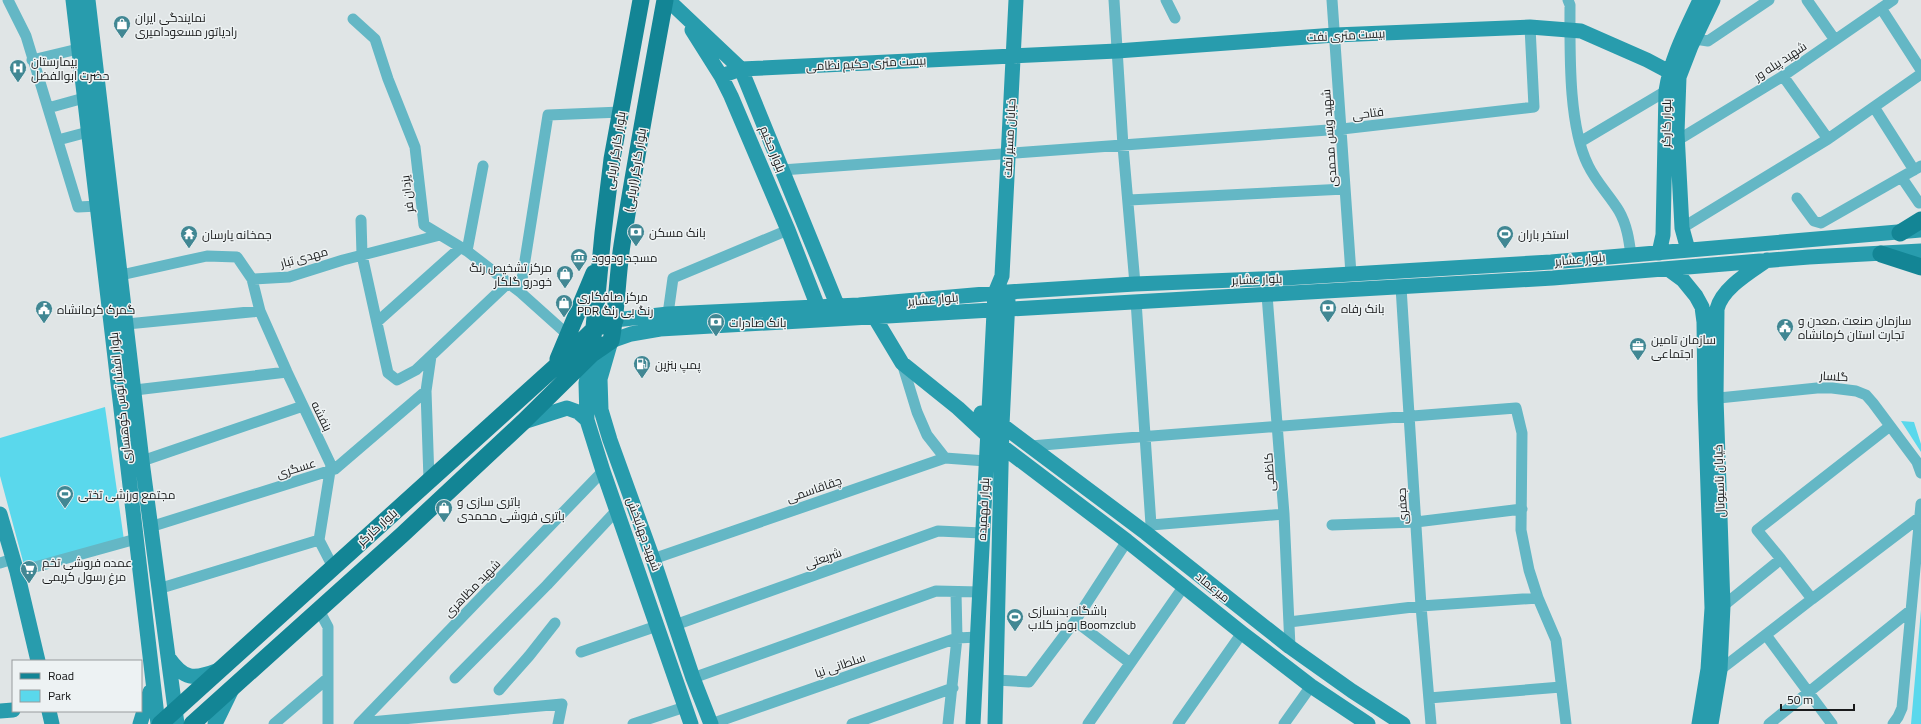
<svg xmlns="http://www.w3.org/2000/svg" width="1921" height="724" font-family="Georgia,Cairo,serif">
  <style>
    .green { fill: #5ad8ec }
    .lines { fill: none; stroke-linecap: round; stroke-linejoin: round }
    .street { stroke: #64b7c5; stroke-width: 11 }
    .secondary { stroke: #289cad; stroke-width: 15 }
    .primary { stroke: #138595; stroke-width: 17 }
    .labels { text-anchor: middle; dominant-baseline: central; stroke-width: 3; stroke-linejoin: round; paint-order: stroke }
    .poi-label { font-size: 12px; fill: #191a1b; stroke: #edf2f3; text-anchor: start }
    .street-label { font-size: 12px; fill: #191a1b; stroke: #edf2f3 }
  </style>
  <rect width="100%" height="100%" fill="#e0e5e6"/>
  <path class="green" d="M 105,407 L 124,540 L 24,565 L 0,476 L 0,438 Z
    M 1901,421 L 1914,422 L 1921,444 L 1921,452 Z
    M 1921,610 L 1921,724 L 1911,724 Z"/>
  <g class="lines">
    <path class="street" d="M 8,0 L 26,36 L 78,207 L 98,206
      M 1114,0 L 1123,146 L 1135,284
      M 1166,0 L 1175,18
      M 1332,0 L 1351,274
      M 1568,0 L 1570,5 C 1570,51 1568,125 1588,165 C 1596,182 1610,196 1619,211 C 1627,225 1629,240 1631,255
      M 1807,0 L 1835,40
      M 1881,8 L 1921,70
      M 353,19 L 375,39 L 388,79 L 415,147 L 424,225 L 467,251 L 520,292 L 568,335
      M 1695,39 L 1708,41 L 1769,0
      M 32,60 L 78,49
      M 1783,76 L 1828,139 L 1921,74
      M 1874,107 L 1914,170
      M 48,108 L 84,98
      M 58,140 L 88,132
      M 1678,140 L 1783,76 L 1893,0
      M 1580,142 L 1666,91
      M 782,170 L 1342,129 L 1534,107 L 1530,27
      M 1902,178 L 1919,203
      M 1797,198 L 1814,221 L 1821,223 L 1921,166
      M 1129,200 L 1345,189
      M 361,220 L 362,255 L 388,373 L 397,380 L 416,370 L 508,283
      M 1682,228 L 1828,139
      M 467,251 L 483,166
      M 121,275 L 207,256 L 237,257 L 252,279 L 289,277 L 343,260 L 440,235
      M 252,279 L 260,311 L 287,372 L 331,465 L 319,540 L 333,567
      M 1401,287 L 1421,606 L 1431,724
      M 520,292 L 548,115 L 621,112
      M 1267,295 L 1284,514 L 1290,647
      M 1136,301 L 1151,525 L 1146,533
      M 668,314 L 673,278 L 788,230
      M 377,322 L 461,247
      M 127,324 L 260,311
      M 902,363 L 917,412 L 927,435 L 945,458
      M 135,390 L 287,372
      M 1709,399 L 1817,388 L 1832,388 L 1856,391 L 1866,395 L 1873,403 L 1917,462 L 1921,473
      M 1031,446 L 1113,439 L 1516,408 L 1522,433 L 1521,530 L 1529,570 L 1538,598 L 1556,640 L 1566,724
      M 142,461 L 303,406
      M 429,480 L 426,391 L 431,356
      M 1151,525 L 1284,514
      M 1332,525 L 1416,522 L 1522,509
      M 150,527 L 335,469 L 426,391
      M 1127,541 L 1075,621 L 1130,663
      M 653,559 L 945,458 L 986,461 L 993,463
      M 1781,559 L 1757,530 L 1890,426
      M 0,563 L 13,559
      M 17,572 L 136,539
      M 158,589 L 319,540
      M 1812,599 L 1920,517
      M 319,610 L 328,627 L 328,724
      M 1289,622 L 1421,606 L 1538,598
      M 675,625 L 938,531 L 982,533
      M 1766,635 L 1832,724
      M 581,652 L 657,626
      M 1720,670 L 1812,599 L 1781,559 L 1723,606
      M 455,678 L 547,585 L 617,510
      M 693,678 L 936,591 L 980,592
      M 996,680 L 1029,682 L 1075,621
      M 499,690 L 529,656 L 555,623
      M 1429,698 L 1561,687
      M 360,723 L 562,704 L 558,724
      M 274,724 L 328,678
      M 359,724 L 603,471
      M 633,724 L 685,707
      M 711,724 L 957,638 L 978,637
      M 852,724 L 953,688
      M 948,724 L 957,638 L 956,592
      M 1088,724 L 1184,586
      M 1178,724 L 1242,633
      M 1284,724 L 1311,686
      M 1769,724 L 1911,610
      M 1893,724 L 1898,717 L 1902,708 L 1921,504"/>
    <path class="secondary" d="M 73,0 L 158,724
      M 88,0 L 142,461 L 177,724
      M 668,0 L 741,69 L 838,307
      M 692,30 L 721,76 L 731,96 L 788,230 L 818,307
      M 721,76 L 741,69 L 1117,51 L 1335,35 L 1530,27 L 1581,31 L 1647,60 L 1679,77
      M 1688,250 L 1682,228 L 1677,133 L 1679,77 L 1691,46 L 1713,0
      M 1659,253 L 1663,235 L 1666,91 C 1671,58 1686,30 1700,0
      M 1668,269 L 1683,280 L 1696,296 L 1702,307 L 1704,322 L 1705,399 L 1712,608 L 1708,669 L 1699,724
      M 875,318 L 902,363 L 958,408 L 987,435 L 1127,541 L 1242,633 L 1311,686 L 1368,724
      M 615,320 L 668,314 L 859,305 L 1008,292 L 1135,284 L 1285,278 L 1551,262 L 1921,230
      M 592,354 L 586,383 L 587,420 L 603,471 L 691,724
      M 981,413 L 988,415 L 1002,425 L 1146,533 L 1290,647 L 1352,691 L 1403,724
      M 523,422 L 567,408 L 578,412 L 587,420
      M 0,514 L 17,572 L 38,661
      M 168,657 C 184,680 193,680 219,670
      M 0,711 L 13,710
      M 49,711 L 52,724
      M 140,724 L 150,692
      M 215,724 L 232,689
      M 711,724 L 693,678 L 653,559 L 610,440 L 601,410 L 600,379 L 611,341 L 631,334 L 660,329 L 1553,278 L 1809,257 L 1921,251
      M 973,724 L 995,293 L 1002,276 L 1016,0
      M 995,724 L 1002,425 L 1008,299
      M 1711,724 L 1720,670 L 1723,606 L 1716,398 L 1717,309 C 1722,288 1750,272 1767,260"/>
    <path class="primary" d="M 1900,233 L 1921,220
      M 1881,254 L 1921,267
      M 593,338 L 603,233 L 612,159 L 641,0
      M 558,359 L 594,273
      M 160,724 L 555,367 L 594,329 L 615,320
      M 192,724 L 402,535 L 523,422 L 592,354 L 611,341 C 617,310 617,277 622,245 C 635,163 650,82 665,0"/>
  </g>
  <defs>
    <symbol id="shop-pin" viewBox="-11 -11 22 30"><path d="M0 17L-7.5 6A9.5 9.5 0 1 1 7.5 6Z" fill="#418793" stroke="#edf2f3"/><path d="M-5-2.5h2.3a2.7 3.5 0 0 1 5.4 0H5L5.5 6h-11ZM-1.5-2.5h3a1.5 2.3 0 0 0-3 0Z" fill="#fff"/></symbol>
    <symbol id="hospital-pin" viewBox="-11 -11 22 30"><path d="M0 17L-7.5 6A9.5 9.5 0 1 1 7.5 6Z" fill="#418793" stroke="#edf2f3"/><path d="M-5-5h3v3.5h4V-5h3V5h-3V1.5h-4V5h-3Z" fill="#fff"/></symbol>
    <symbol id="bank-pin" viewBox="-11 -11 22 30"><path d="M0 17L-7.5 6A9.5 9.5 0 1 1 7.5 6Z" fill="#418793" stroke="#edf2f3"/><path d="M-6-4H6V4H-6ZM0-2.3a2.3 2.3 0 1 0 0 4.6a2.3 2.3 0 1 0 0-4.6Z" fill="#fff"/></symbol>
    <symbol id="temple-pin" viewBox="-11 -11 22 30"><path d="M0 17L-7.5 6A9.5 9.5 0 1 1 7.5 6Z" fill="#418793" stroke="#edf2f3"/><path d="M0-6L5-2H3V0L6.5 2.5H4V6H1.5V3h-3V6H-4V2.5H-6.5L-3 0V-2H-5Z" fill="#fff"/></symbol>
    <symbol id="stadium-pin" viewBox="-11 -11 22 30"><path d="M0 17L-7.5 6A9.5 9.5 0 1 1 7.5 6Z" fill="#418793" stroke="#edf2f3"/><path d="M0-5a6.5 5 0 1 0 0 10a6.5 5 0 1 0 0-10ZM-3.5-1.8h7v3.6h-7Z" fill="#fff"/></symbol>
    <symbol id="museum-pin" viewBox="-11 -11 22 30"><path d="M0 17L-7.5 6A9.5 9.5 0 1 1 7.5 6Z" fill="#418793" stroke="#edf2f3"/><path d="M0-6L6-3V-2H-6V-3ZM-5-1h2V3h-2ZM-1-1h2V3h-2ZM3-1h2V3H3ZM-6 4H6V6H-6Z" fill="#fff"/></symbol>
    <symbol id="civic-pin" viewBox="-11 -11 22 30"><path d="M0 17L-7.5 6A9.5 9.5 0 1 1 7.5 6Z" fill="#418793" stroke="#edf2f3"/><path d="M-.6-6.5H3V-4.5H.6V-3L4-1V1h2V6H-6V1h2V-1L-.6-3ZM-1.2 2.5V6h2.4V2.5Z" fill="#fff"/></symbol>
    <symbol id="office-pin" viewBox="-11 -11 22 30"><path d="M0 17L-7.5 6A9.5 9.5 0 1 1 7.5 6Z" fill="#418793" stroke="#edf2f3"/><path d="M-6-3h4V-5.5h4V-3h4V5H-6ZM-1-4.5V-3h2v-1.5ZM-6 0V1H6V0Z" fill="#fff"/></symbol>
    <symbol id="fuel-pin" viewBox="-11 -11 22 30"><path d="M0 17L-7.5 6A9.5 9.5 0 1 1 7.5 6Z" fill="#418793" stroke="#edf2f3"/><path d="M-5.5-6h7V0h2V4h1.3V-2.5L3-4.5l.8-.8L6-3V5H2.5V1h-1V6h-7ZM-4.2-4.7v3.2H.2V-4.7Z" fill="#fff"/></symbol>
    <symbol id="supermarket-pin" viewBox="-11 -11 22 30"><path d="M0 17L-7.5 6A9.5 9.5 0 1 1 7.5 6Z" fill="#418793" stroke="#edf2f3"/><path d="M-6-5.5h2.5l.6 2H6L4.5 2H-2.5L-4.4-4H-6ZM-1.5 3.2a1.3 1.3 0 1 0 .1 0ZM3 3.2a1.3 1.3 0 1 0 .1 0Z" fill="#fff"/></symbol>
  </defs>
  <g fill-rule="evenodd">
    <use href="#shop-pin" x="112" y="14" width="20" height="27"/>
    <use href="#hospital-pin" x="8" y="58" width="20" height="27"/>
    <use href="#bank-pin" x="626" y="222" width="20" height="27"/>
    <use href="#temple-pin" x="179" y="224" width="20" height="27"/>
    <use href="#stadium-pin" x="1495" y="224" width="20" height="27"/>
    <use href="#museum-pin" x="569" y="247" width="20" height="27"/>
    <use href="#shop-pin" x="555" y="264" width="20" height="27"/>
    <use href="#shop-pin" x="554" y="293" width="20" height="27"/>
    <use href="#bank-pin" x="1318" y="298" width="20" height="27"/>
    <use href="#civic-pin" x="34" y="299" width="20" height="27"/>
    <use href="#bank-pin" x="706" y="312" width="20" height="27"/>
    <use href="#civic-pin" x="1775" y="317" width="20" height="27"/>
    <use href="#office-pin" x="1628" y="336" width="20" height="27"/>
    <use href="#fuel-pin" x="632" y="354" width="20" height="27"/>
    <use href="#stadium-pin" x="55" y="484" width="20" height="27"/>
    <use href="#shop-pin" x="434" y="498" width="20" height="27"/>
    <use href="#supermarket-pin" x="19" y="559" width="20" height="27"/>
    <use href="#stadium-pin" x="1005" y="607" width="20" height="27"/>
  </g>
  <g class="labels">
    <g class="poi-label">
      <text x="135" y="17">نمایندگی ایران<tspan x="135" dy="14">رادیاتور مسعودامیری</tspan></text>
      <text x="31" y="61">بیمارستان<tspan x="31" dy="14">حضرت ابوالفضل</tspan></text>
      <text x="649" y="232">بانک مسکن</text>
      <text x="202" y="234">جمخانه یارسان</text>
      <text x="1518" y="234">استخر باران</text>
      <text x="592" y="257">مسجد ودوود</text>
      <text x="552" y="267" text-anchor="end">مرکز تشخیص رنگ<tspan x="552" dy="14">خودرو گلکار</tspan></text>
      <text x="577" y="296">مرکز صافکاری<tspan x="577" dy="14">PDR رنگ بی رنگ</tspan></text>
      <text x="1341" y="308">بانک رفاه</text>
      <text x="57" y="309">گمرک کرمانشاه</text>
      <text x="1798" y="320">سازمان صنعت ،معدن و<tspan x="1798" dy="14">تجارت استان کرمانشاه</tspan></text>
      <text x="729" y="322">بانک صادرات</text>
      <text x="1651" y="339">سازمان تامین<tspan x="1651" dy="14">اجتماعی</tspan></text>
      <text x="655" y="364">پمپ بنزین</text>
      <text x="78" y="494">مجتمع ورزشی تختی</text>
      <text x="457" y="501">باتری سازی و<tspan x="457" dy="14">باتری فروشی محمدی</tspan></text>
      <text x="42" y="562">عمده فروشی تخم<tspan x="42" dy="14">مرغ رسول کریمی</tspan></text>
      <text x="1028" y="610">باشگاه بدنسازی<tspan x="1028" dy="14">بومز کلاب Boomzclub</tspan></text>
    </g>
    <g class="street-label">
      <text transform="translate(1346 35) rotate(-3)">بیست متری نفت</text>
      <text transform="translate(1780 61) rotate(-33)">شهید پیله ور</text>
      <text transform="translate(866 63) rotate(-3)">بیست متری حکیم نظامی</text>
      <text transform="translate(1368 113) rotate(-7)">فتاحی</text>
      <text transform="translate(1666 123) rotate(-89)">بلوار کارگر</text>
      <text transform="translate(1009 138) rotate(-87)">خیابان مسیر نفت</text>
      <text transform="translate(1329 138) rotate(-94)">شهید ویس محمدی</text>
      <text transform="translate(773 149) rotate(68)">بلوار حکیم</text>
      <text transform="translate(615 150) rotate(-81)">بلوار کارگر اربابی</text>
      <text transform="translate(635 170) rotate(-81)">بلوار کارگر (اربابی)</text>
      <text transform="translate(407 194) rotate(-97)">یزدان فر</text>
      <text transform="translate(304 257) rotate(-15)">مهدی تبار</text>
      <text transform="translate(1580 259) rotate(-5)">بلوار عشایر</text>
      <text transform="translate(1257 279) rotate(-2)">بلوار عشایر</text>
      <text transform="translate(933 299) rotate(-5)">بلوار عشایر</text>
      <text transform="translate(1834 376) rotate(3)">گلسار</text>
      <text transform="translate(120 398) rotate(-96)">بلوار افشار توس کوهساری</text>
      <text transform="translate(322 416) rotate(64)">بنفشه</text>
      <text transform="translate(296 468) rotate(-17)">عسگری</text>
      <text transform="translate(1269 472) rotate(-94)">کاظمی</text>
      <text transform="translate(1719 481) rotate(-92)">خیابان ناسیونال</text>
      <text transform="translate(814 489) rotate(-19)">چقاقاسمی</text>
      <text transform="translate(1402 506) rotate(-93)">جعفری</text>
      <text transform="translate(983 509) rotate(-87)">بلوار فهمیده</text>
      <text transform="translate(377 527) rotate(-42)">بلوار کارگر</text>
      <text transform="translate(644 534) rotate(70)">شهید جهانبخش</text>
      <text transform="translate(823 558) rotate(-20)">شریعتی</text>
      <text transform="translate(1213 587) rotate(39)">میرعماد</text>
      <text transform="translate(472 588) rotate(-46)">شهید مظاهری</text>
      <text transform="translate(840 665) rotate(-19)">سلطانی نیا</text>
    </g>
  </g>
  <rect x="12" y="660" width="130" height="52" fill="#edf2f3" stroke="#989c9d"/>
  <rect x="20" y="673" width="20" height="6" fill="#138595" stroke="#989c9d"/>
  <text x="48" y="680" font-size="12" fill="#191a1b">Road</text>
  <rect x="20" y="690" width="20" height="12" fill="#5ad8ec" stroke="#989c9d"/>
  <text x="48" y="700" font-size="12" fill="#191a1b">Park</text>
  <path d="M1781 704v6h73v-6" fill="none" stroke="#191a1b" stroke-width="2"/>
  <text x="1787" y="704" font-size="12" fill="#191a1b" stroke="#edf2f3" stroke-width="3" paint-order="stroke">50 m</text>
</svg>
